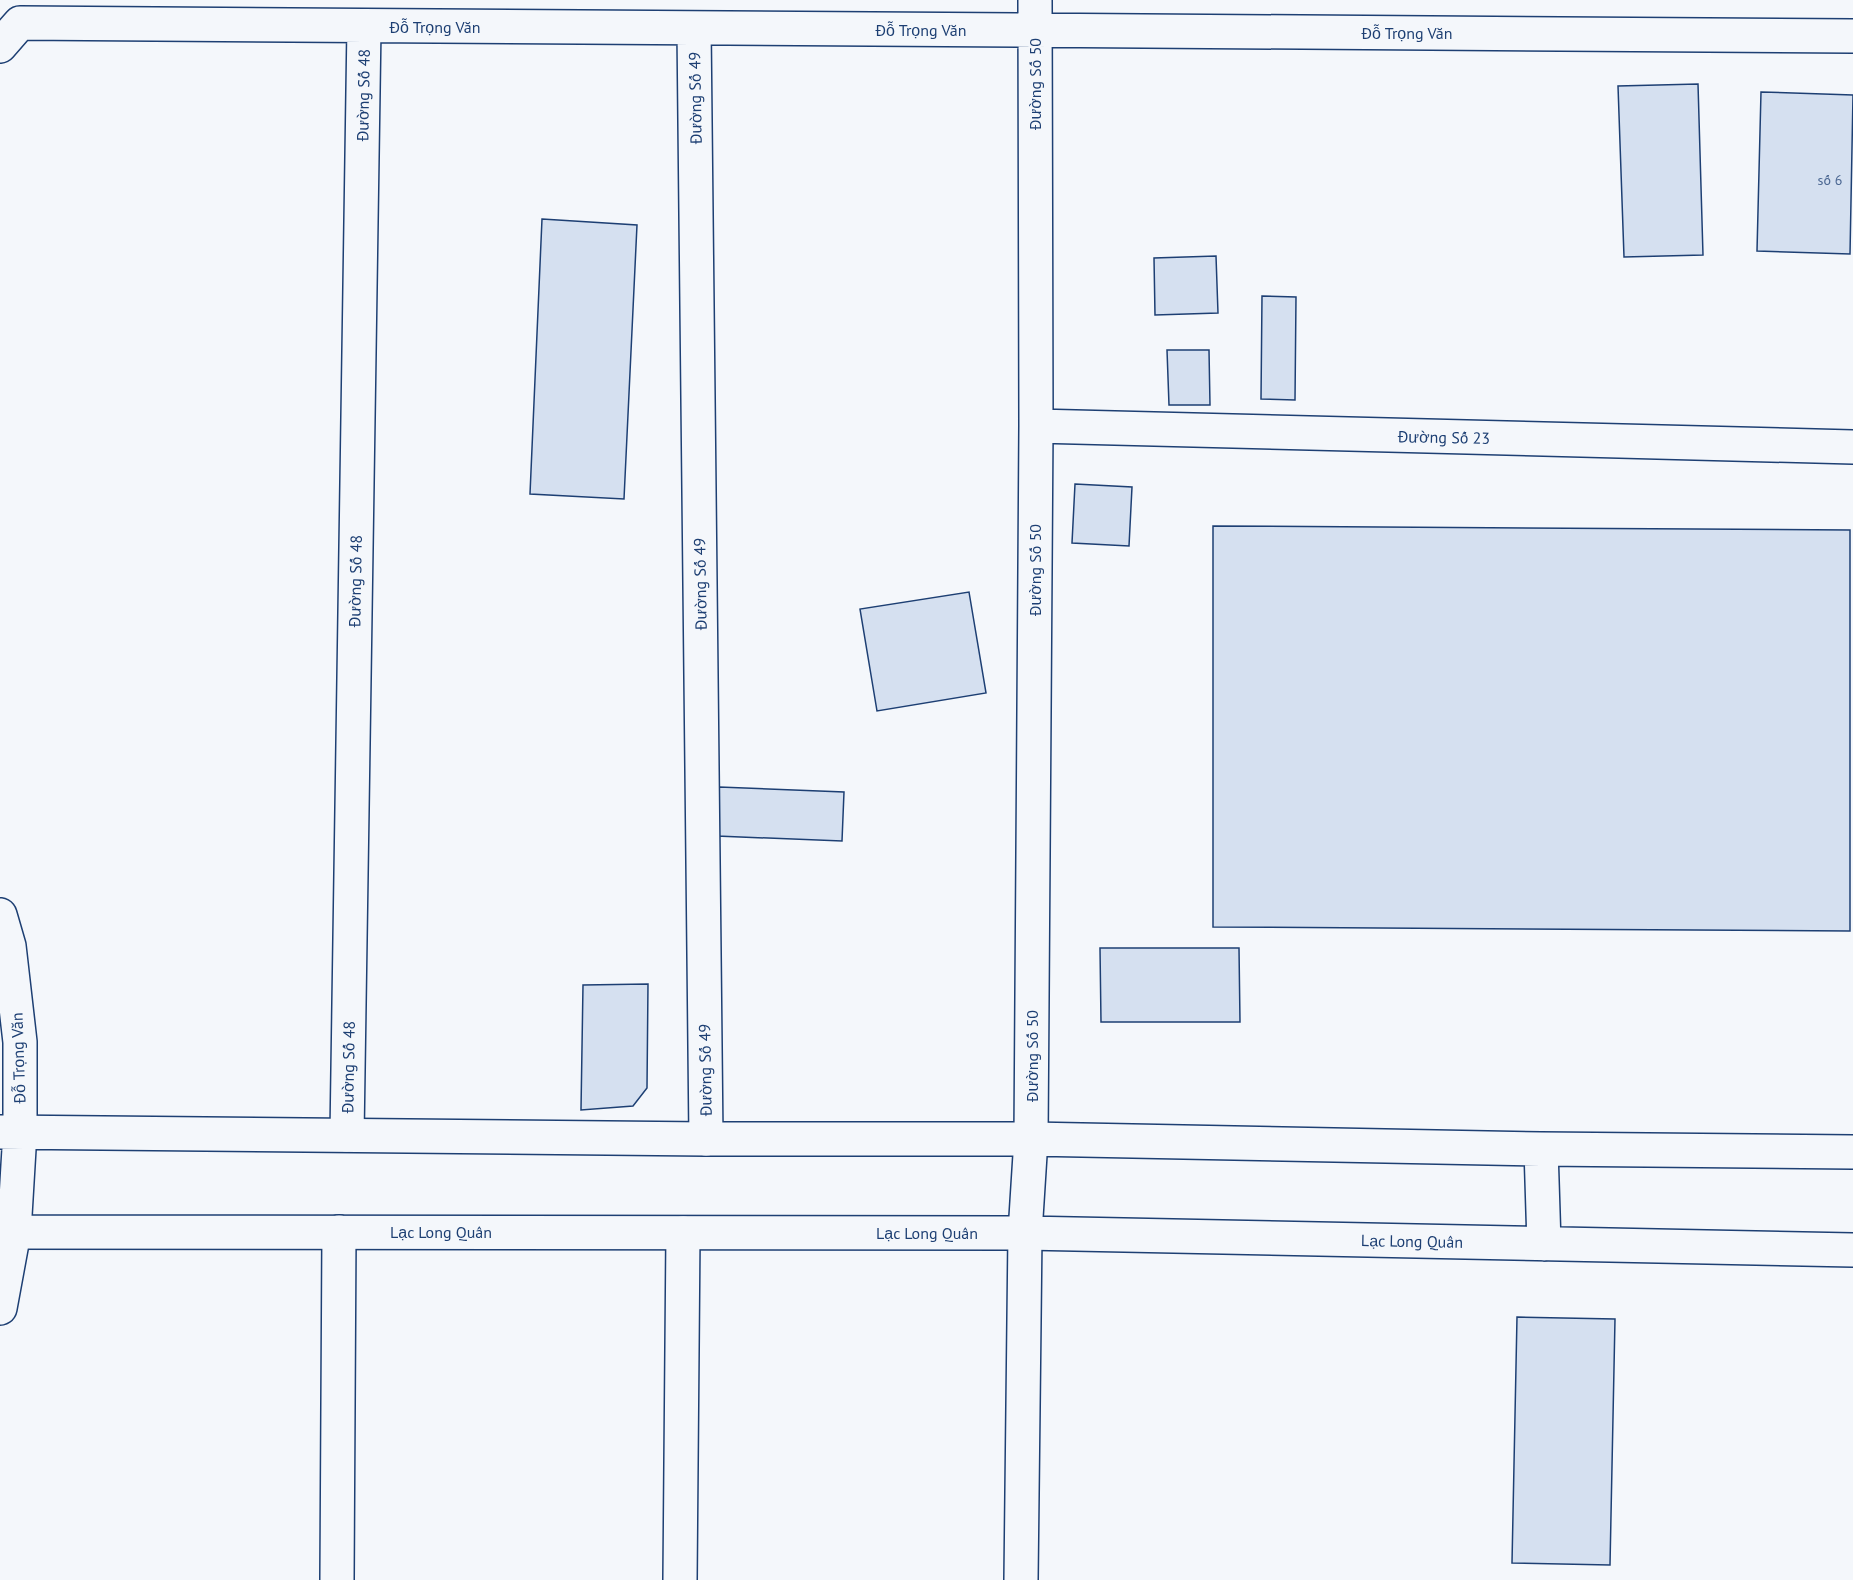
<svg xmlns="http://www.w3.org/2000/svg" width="1853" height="1580" font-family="'PT Sans',sans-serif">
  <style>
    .building { fill: #d5e0f0; stroke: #1d3f73; stroke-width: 1.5 }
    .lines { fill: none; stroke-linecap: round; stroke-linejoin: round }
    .minor-casing { stroke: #1d3f73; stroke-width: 36 }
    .major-casing { stroke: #1d3f73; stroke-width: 36 }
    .minor { stroke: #f4f7fb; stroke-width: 33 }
    .major { stroke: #f4f7fb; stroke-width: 33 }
    .labels { text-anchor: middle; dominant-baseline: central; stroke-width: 4.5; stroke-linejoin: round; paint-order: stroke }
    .number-label { font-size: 14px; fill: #4b6792 }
    .street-label { font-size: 16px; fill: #1d3f73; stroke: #f4f7fb }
  </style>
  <rect width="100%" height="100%" fill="#f4f7fb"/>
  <path class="building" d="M 1698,84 L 1703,255 L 1624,257 L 1618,86 Z
    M 1761,92 L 1853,95 L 1850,254 L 1757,251 Z
    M 542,219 L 637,225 L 624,499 L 530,494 Z
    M 1216,256 L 1218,313 L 1155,315 L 1154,258 Z
    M 1262,296 L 1296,297 L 1295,400 L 1261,399 Z
    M 1167,350 L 1209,350 L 1210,405 L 1169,405 Z
    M 1075,484 L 1132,487 L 1129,546 L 1072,543 Z
    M 1213,526 L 1850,530 L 1850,931 L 1213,927 Z
    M 969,592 L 986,693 L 877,711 L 860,609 Z
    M 719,787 L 844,792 L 842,841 L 717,836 Z
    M 1100,948 L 1239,948 L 1240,1022 L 1101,1022 Z
    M 648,984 L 647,1088 L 633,1106 L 581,1110 L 583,985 Z
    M 1517,1317 L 1615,1319 L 1610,1565 L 1512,1563 Z"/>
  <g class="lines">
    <defs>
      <path id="minor" d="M 694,28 L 706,1139
        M 0,46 L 20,23 L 1853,36
        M 1036,426 L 1853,447
        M 0,915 L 9,946 L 20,1042 L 20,1132
        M 347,1135 L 364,26
        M 1031,1139 L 1036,426 L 1035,0
        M 0,1308 L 14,1232
        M 337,1580 L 339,1232
        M 680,1580 L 683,1233
        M 1021,1580 L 1025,1233"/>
      <path id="major" d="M 0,1132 L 706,1139 L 1031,1139 L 1541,1149 L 1853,1152
        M 1541,1149 L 1544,1244
        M 0,1232 L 1025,1233 L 1853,1250
        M 14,1232 L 20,1132
        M 1025,1233 L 1031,1139"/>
    </defs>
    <use href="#minor" class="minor-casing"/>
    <use href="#major" class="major-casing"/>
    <use href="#minor" class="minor"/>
    <use href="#major" class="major"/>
  </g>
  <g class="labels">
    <g class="number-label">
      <text x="1830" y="180">số 6</text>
    </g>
    <g class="street-label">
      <text x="435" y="27">Đỗ Trọng Văn</text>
      <text x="921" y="30">Đỗ Trọng Văn</text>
      <text x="1407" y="33">Đỗ Trọng Văn</text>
      <text transform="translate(1035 84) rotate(-90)">Đường Số 50</text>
      <text transform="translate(363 95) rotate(-89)">Đường Số 48</text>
      <text transform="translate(695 98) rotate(-91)">Đường Số 49</text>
      <text transform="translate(1444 437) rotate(1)">Đường Số 23</text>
      <text transform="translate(1035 570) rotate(-90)">Đường Số 50</text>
      <text transform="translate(355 581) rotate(-89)">Đường Số 48</text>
      <text transform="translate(700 584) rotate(-91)">Đường Số 49</text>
      <text transform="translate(1032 1056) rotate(-90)">Đường Số 50</text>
      <text transform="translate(18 1058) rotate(-92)">Đỗ Trọng Văn</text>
      <text transform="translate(348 1067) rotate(-89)">Đường Số 48</text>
      <text transform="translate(705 1070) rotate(-91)">Đường Số 49</text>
      <text x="441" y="1232">Lạc Long Quân</text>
      <text x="927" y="1233">Lạc Long Quân</text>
      <text transform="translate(1412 1241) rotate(1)">Lạc Long Quân</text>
    </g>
  </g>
</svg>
